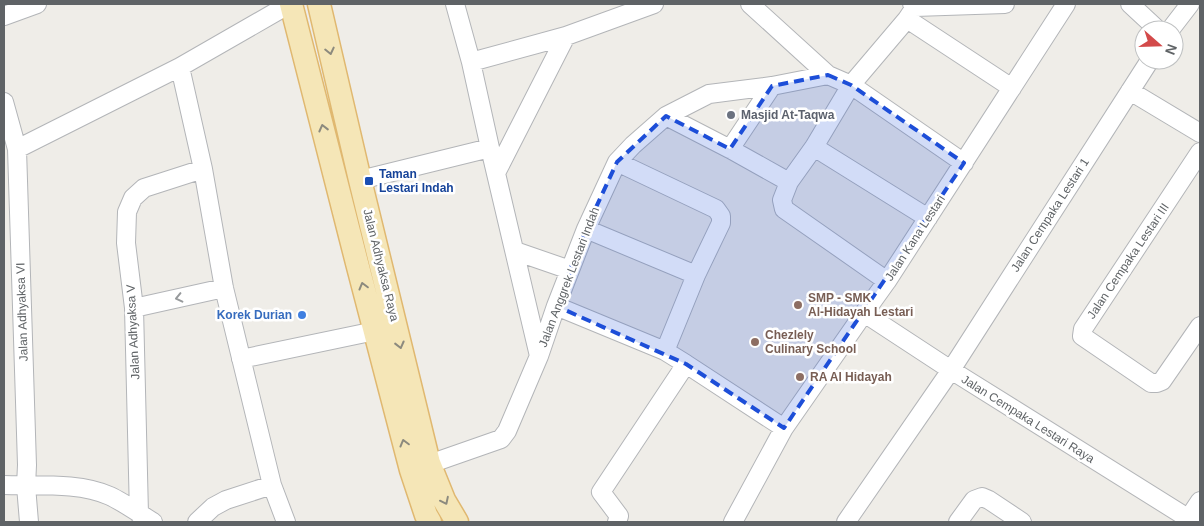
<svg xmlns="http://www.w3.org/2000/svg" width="1204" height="526" font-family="Arial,sans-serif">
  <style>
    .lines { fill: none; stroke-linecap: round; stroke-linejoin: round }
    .minor-casing { stroke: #b3b5b8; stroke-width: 20 }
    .major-casing { stroke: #e0b870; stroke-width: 25 }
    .minor { stroke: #fff; stroke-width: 18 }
    .major { stroke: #f5e6b7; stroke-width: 22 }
    .oneway { stroke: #8c8a7e }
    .oneway2 { stroke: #979a9c }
    .marked { fill: #1d4ed8; fill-opacity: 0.2; stroke: #1d4ed8; stroke-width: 4; stroke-dasharray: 10 6; stroke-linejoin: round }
    .worship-dot { fill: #6b7280; stroke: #fff; stroke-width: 2 }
    .transit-dot { fill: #1a4fb4; stroke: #fff; stroke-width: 2 }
    .education-dot { fill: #8d6e63; stroke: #fff; stroke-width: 2 }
    .shop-dot { fill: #3f7fe0; stroke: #fff; stroke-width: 2 }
    .labels { text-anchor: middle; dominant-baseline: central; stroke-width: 5; stroke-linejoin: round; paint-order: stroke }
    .worship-label { font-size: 12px; font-weight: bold; fill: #5b616d; stroke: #fff; text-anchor: start }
    .transit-label { font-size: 12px; font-weight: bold; fill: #164399; stroke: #fff; text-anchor: start }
    .street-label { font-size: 12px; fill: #5f6366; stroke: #fff }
    .education-label { font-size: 12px; font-weight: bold; fill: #785e54; stroke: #fff; text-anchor: start }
    .shop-label { font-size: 12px; font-weight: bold; fill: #366cbe; stroke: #fff; text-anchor: end }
  </style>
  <rect width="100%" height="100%" fill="#efede8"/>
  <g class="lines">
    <defs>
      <path id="minor" d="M 455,4 L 471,62 L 490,148 L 539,356
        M 750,4 L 828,75 L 851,85 L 964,163
        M 912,4 L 915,7 L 1005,4
        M 1130,4 L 1158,30
        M 4,16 L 37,4
        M 907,19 L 1012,88
        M 1170,30 L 1190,4
        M 471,62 L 566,36 L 654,4
        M 180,67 L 203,169 L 224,288 L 272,485 L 286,522
        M 1130,91 L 1200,133
        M 4,102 L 17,149 L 27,465 L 26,486 L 29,522
        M 666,116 L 730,149 L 789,182
        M 814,147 L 928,218
        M 17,149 L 180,67 L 281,9 L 291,4
        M 730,149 L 772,86
        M 1200,152 L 1083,329 L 1082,336 L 1151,383 L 1157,383 L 1162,381 L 1200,326
        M 617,162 L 716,209 L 721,216 L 721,223 L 696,275 L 665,351
        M 496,173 L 566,36
        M 360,180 L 490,148
        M 586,229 L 696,275
        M 515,251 L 570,270
        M 887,281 L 784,209 L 782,200 L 789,182 L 814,147 L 851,85 L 907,19 L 915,7
        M 556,306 L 665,351 L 686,364 L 784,428
        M 134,308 L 224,288
        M 864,313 L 951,370 L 1194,522
        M 241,359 L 375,331
        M 418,468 L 501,439 L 507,431 L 539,356 L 556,306 L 586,229 L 617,162 L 633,145 L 666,116 L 709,94 L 772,86 L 828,75
        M 4,485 C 37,486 80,482 110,496 C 123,502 140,514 153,522
        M 139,514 L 134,308 L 126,243 L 127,212 L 133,198 L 144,188 L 203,169
        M 197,522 L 213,507 L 226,500 L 272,485
        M 617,522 L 619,516 L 601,492 L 686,364
        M 733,522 L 784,428 L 864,313 L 887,281 L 1066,4
        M 846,522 L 951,370 L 1150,60
        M 958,522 L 974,500 L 982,497 L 989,500 L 1022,522
        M 1186,522 L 1200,501"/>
      <path id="major" d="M 291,4 L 357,263 L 411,470 L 426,515 L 430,522
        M 319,4 L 360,180 L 429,463 L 444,500 L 457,522"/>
    </defs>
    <use href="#minor" class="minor-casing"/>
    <use href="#major" class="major-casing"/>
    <use href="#minor" class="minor"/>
    <use href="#major" class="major"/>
  </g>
  <defs><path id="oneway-chevron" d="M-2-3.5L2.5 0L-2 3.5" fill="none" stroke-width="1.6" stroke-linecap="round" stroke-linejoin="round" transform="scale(1.25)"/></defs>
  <g class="oneway">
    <use href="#oneway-chevron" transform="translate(330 51) rotate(77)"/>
    <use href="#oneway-chevron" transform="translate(323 128) rotate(-104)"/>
    <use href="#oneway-chevron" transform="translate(363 286) rotate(-105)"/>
    <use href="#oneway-chevron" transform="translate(400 345) rotate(76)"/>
    <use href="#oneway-chevron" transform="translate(404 443) rotate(-105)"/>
    <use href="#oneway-chevron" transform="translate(445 501) rotate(64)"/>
  </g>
  <use class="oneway2" href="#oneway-chevron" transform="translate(179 298) rotate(167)"/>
  <path class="marked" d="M 828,75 L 851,85 L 964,163 L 784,428 L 686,364 L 556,306 L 586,229 L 617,162 L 666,116 L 730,149 L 772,86 Z"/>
  <circle class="worship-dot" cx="731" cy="115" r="5"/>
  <rect class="transit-dot" x="364" y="176" width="10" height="10" rx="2.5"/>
  <g class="education-dot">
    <circle cx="798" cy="305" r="5"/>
    <circle cx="755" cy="342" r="5"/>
    <circle cx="800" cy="377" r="5"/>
  </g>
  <circle class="shop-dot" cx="302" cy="315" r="5"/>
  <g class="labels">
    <g class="worship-label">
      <text x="741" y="115">Masjid At-Taqwa</text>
    </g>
    <g class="transit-label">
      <text x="379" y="174">Taman<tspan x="379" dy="14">Lestari Indah</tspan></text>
    </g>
    <g class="street-label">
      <text transform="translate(1050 215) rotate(-57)">Jalan Cempaka Lestari 1</text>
      <text transform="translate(915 238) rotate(-57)">Jalan Kana Lestari</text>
      <text transform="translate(1128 261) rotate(-56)">Jalan Cempaka Lestari III</text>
      <text transform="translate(381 265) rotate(76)">Jalan Adhyaksa Raya</text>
      <text transform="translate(569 277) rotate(-69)">Jalan Anggrek Lestari Indah</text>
      <text transform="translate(22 312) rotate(-92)">Jalan Adhyaksa VI</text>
      <text transform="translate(133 332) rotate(-93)">Jalan Adhyaksa V</text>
      <text transform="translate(1028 419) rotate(32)">Jalan Cempaka Lestari Raya</text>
    </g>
    <g class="education-label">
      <text x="808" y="298">SMP - SMK<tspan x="808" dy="14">Al-Hidayah Lestari</tspan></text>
      <text x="765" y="335">Chezlely<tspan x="765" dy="14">Culinary School</tspan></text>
      <text x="810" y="377">RA Al Hidayah</text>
    </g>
    <g class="shop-label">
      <text x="292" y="315">Korek Durian</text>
    </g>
  </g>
  <rect width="1204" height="526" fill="none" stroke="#5f6366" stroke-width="10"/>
  <g transform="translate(1159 45) rotate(110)"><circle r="24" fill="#ffffff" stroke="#bfc1c2"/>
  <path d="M0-4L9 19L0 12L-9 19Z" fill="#d34a4a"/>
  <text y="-8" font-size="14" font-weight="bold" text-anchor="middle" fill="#5f6366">N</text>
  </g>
</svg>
